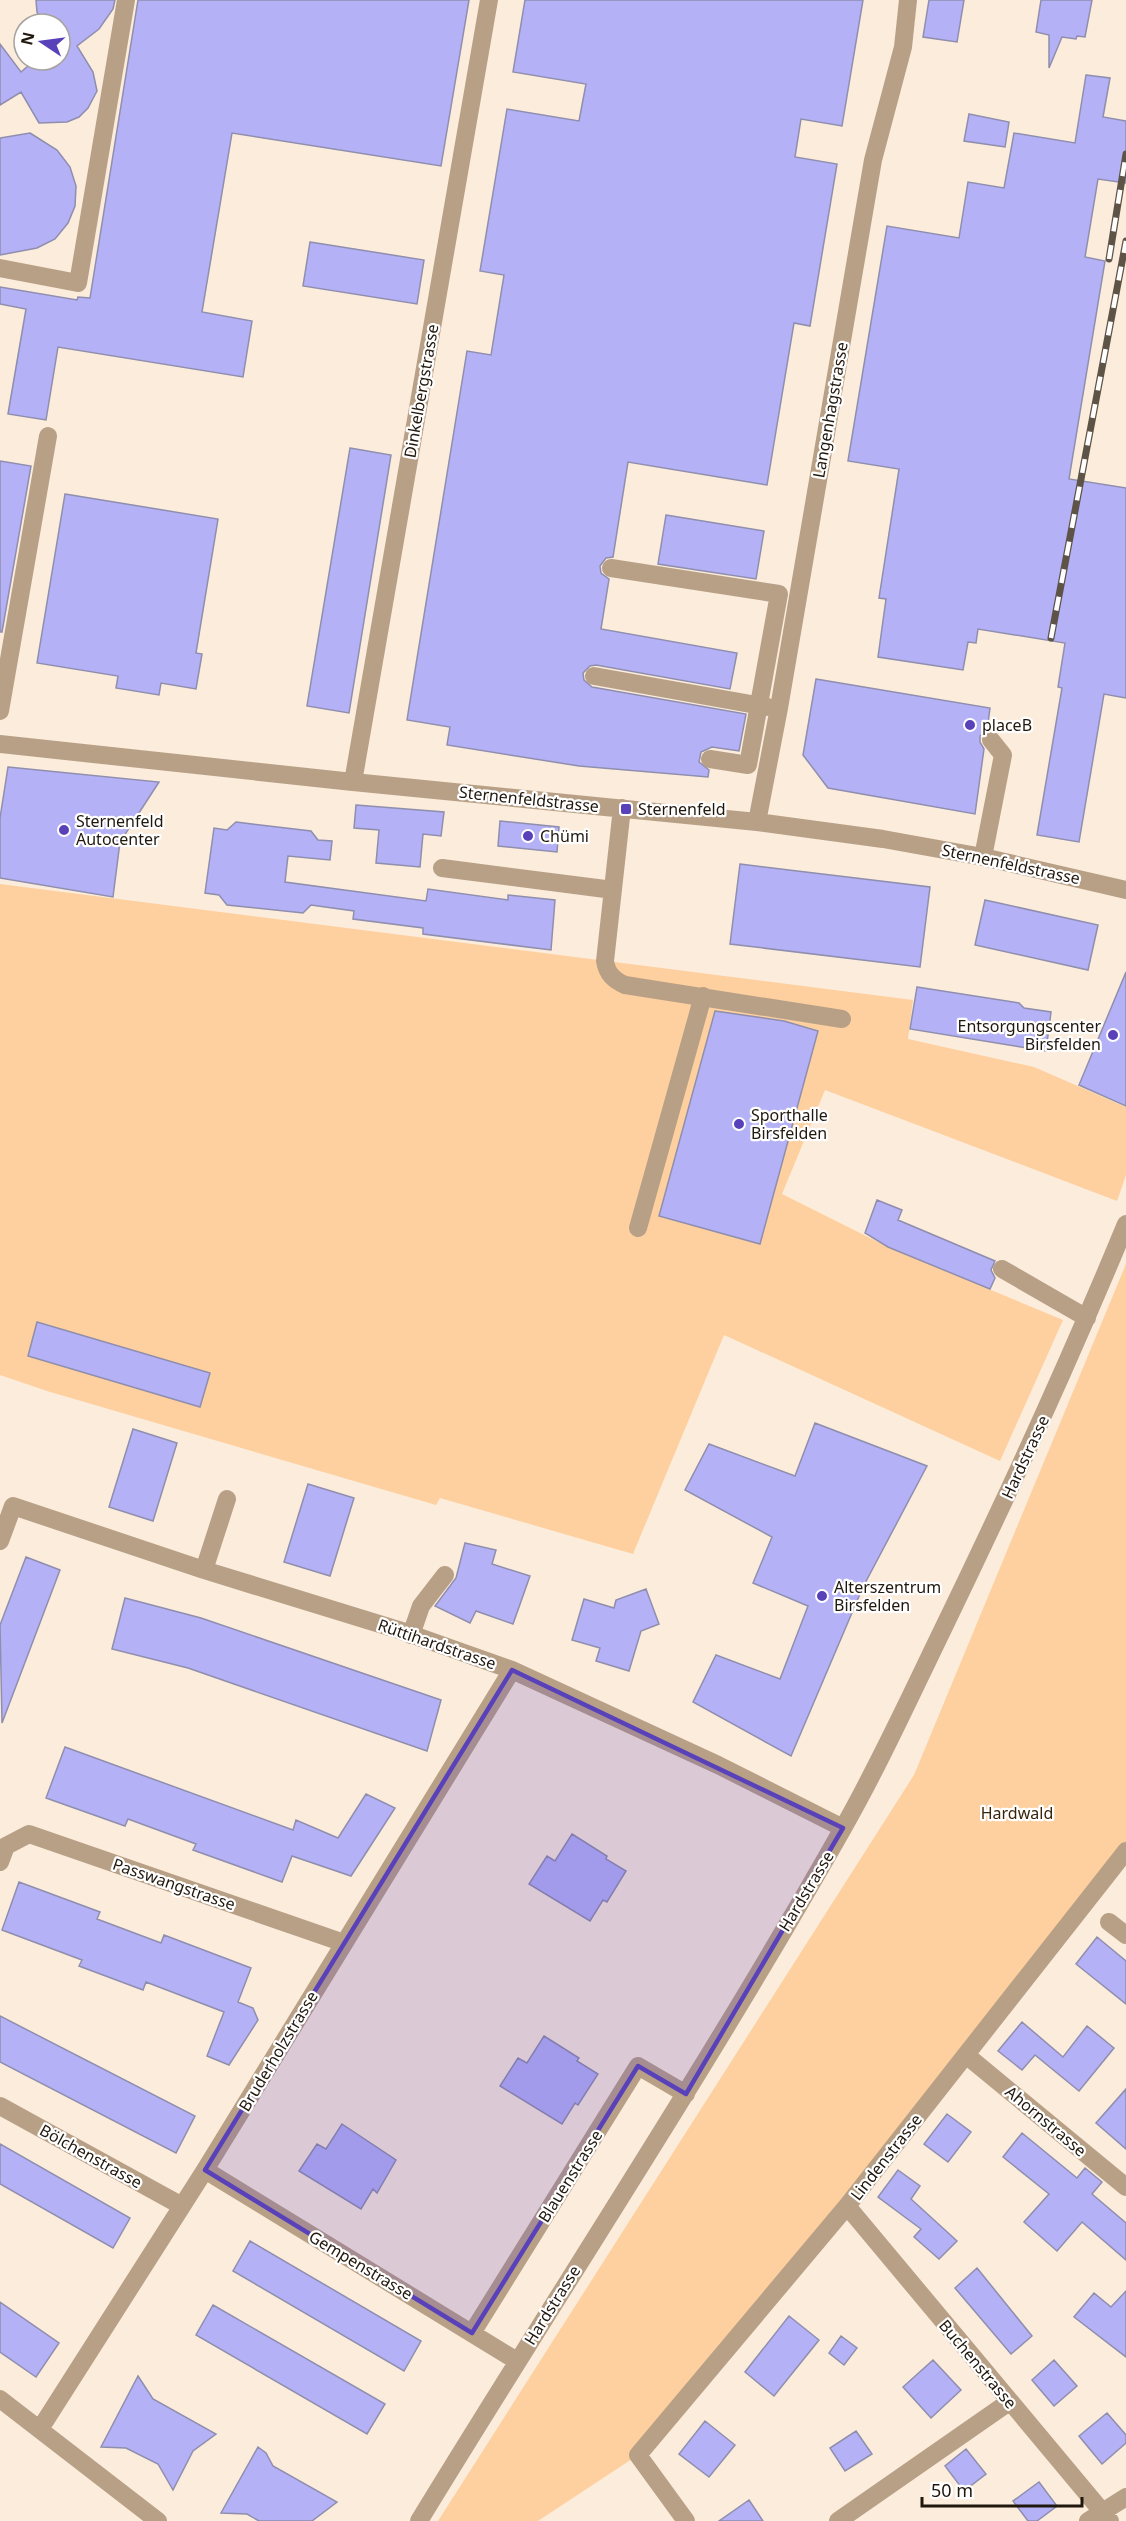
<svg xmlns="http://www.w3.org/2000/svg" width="1126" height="2521" font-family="'Noto Sans',sans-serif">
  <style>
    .green { fill: #fed09f }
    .building { fill: #b4b1f7; stroke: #8f8ead; stroke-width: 1.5 }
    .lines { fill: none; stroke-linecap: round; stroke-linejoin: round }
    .minor { stroke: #b8a087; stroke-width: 18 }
    .rail-casing { stroke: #5e5347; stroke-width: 7 }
    .rail { stroke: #fff; stroke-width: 4.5; stroke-dasharray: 14; stroke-linecap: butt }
    .marked { fill: #5841b9; fill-opacity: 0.2; stroke: #5841b9; stroke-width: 4.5; stroke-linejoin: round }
    .poi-dot { fill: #5841b9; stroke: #fff; stroke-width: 2 }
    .labels { text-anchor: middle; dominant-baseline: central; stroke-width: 4.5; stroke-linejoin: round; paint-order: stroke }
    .street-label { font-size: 16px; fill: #20170d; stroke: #fff }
    .poi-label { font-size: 16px; fill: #20170d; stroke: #fff; text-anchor: start }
    .park-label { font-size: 16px; fill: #3b2509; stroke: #fff }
  </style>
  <rect width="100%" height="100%" fill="#fcecdc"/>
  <path class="green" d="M 0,884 L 913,1000 L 908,1039 L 1034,1067 L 1126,1107 L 1126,1175 L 1117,1201 L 825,1090 L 782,1194 L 888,1247 L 1063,1320 L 1000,1461 L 724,1335 L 633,1554 L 440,1498 L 436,1505 L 47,1391 L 0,1375 Z
    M 1126,1264 L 1126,1851 L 638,2455 L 538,2521 L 438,2521 L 914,1775 Z"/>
  <path class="building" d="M 36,0 L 115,0 L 113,9 L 99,29 L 77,46 L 93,72 L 97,91 L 88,108 L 79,117 L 67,122 L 39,123 L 21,92 L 0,105 L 0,44 L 21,72 L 35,60 L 60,60 L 60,24 L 42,24 L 37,12 Z
    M 138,0 L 469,0 L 441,166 L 232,133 L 202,312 L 252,321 L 243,377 L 58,347 L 46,420 L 8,414 L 26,309 L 0,304 L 0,287 L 77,300 L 78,297 L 90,298 Z
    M 525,0 L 863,0 L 842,126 L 801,119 L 795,157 L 837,164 L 810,326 L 794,323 L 767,485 L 628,462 L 613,557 L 606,558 L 600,566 L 601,573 L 609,579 L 601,629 L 737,653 L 730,689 L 596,665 L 590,666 L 583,673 L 584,680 L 592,687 L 746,714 L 739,751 L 712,747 L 701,752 L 699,762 L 709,770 L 708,777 L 579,766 L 447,745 L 450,727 L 407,720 L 467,351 L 491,355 L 504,275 L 480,271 L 507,109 L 579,121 L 586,84 L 513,72 Z
    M 929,0 L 964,0 L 957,42 L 923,37 Z
    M 1041,0 L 1092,0 L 1085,37 L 1077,36 L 1076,39 L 1062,37 L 1049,68 L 1049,35 L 1036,32 Z
    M 1086,75 L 1110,78 L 1103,117 L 1126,121 L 1126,183 L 1098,179 L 1085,257 L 1105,261 L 1069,479 L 1126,488 L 1126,698 L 1104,694 L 1079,842 L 1037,835 L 1062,688 L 1058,687 L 1065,643 L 978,629 L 976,643 L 968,642 L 963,670 L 878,657 L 886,599 L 879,598 L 899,469 L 848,461 L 887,226 L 959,238 L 968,182 L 1004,188 L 1014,133 L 1075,143 Z
    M 969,114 L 1009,122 L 1005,147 L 964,141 Z
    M 30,133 L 57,150 L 70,167 L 76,186 L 75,206 L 68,223 L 55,239 L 37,248 L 0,255 L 0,138 Z
    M 310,242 L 424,260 L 417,304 L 303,286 Z
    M 350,448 L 391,455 L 349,713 L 307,706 Z
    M 0,461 L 31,466 L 2,632 L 0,632 Z
    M 65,494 L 218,519 L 196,653 L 202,654 L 196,689 L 161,683 L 159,695 L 116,688 L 118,676 L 37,663 Z
    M 666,515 L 764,531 L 756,579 L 658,564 Z
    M 816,679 L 990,708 L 987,730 L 980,736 L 980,742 L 984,749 L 975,814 L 828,788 L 803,755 Z
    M 8,767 L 159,782 L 120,842 L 113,897 L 0,878 L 0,818 Z
    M 356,805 L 444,812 L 441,836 L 423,834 L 420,867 L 376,863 L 379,830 L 354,828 Z
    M 500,821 L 559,827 L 557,852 L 498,846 Z
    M 236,822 L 311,831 L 318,840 L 332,841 L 330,860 L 288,856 L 285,882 L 426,901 L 428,889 L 508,900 L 508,895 L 555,900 L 551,950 L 423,934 L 423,928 L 353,919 L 354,911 L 311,905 L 303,913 L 227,905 L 219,895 L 205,893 L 214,828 L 227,830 Z
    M 740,864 L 930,887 L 920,967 L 730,944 Z
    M 985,900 L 1098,925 L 1088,970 L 975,945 Z
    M 1126,972 L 1126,1106 L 1079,1085 Z
    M 917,987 L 1019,1003 L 1024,1008 L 1051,1012 L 1046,1051 L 910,1029 Z
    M 715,1011 L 784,1021 L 818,1031 L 760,1244 L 659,1216 Z
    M 877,1200 L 902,1210 L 898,1220 L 995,1261 L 991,1270 L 995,1278 L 990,1289 L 888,1247 L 865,1233 Z
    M 37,1322 L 210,1373 L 200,1407 L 28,1356 Z
    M 815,1423 L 927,1466 L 863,1587 L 791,1756 L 693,1702 L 716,1655 L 780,1679 L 808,1606 L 753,1583 L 772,1537 L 685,1490 L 709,1444 L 795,1476 Z
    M 133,1429 L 177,1443 L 153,1521 L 109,1507 Z
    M 308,1484 L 354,1498 L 330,1576 L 284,1562 Z
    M 465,1543 L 496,1550 L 492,1564 L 530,1576 L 513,1624 L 476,1611 L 470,1623 L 435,1606 L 456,1578 Z
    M 26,1557 L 60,1570 L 2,1723 L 0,1625 Z
    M 646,1589 L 659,1624 L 641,1631 L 629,1671 L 596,1661 L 600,1648 L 572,1640 L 584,1599 L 614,1608 L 616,1600 Z
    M 125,1598 L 201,1618 L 441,1700 L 427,1751 L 188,1668 L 112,1649 Z
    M 65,1747 L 293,1830 L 296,1820 L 338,1838 L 366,1794 L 395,1808 L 351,1876 L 292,1856 L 282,1882 L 193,1850 L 196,1844 L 128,1819 L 125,1826 L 46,1798 Z
    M 572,1834 L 607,1856 L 606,1859 L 626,1871 L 607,1902 L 603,1900 L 590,1921 L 529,1884 L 547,1856 L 555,1861 Z
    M 19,1882 L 100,1912 L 97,1919 L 161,1943 L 164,1935 L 251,1968 L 238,2002 L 253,2008 L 258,2020 L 229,2065 L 207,2056 L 224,2012 L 146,1982 L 143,1990 L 79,1966 L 82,1960 L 2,1930 Z
    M 1097,1937 L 1126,1961 L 1126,2004 L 1076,1964 Z
    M 0,2016 L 195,2116 L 176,2153 L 0,2062 Z
    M 1022,2022 L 1063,2057 L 1087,2026 L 1114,2048 L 1079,2091 L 1035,2055 L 1022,2070 L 998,2051 Z
    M 544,2036 L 579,2058 L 577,2061 L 598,2074 L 578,2105 L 575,2103 L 562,2124 L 500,2086 L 518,2058 L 527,2063 Z
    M 1126,2089 L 1126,2149 L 1096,2123 Z
    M 947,2114 L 971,2132 L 948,2162 L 924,2144 Z
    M 342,2124 L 396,2160 L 377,2193 L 373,2189 L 361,2209 L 299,2171 L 317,2144 L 326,2149 Z
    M 1022,2133 L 1077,2178 L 1085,2168 L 1102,2182 L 1092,2194 L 1126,2223 L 1126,2260 L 1082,2222 L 1057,2251 L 1024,2222 L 1049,2194 L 1003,2157 Z
    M 0,2144 L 130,2218 L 113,2248 L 0,2184 Z
    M 898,2170 L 920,2186 L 911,2199 L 957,2241 L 939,2259 L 914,2237 L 921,2229 L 878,2197 Z
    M 250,2241 L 421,2341 L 404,2371 L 233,2271 Z
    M 977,2268 L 1032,2336 L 1011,2354 L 955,2288 Z
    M 1126,2291 L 1126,2357 L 1074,2317 L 1094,2293 L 1111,2307 Z
    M 0,2302 L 59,2343 L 36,2377 L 0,2352 Z
    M 213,2305 L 385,2404 L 367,2434 L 196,2335 Z
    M 789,2316 L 819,2340 L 774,2396 L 745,2372 Z
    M 841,2336 L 857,2348 L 844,2365 L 829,2353 Z
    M 933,2360 L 961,2390 L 931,2418 L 903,2387 Z
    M 1054,2360 L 1077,2386 L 1054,2406 L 1032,2380 Z
    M 138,2376 L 153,2399 L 216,2434 L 193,2451 L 173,2490 L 158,2464 L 126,2448 L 101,2447 Z
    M 1107,2413 L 1126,2435 L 1126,2443 L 1102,2464 L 1079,2436 Z
    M 705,2421 L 735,2445 L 709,2477 L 679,2454 Z
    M 856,2431 L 872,2454 L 845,2471 L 830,2448 Z
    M 258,2447 L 266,2453 L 273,2466 L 337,2502 L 312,2521 L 259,2521 L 247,2514 L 221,2513 Z
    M 966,2449 L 986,2474 L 964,2491 L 945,2466 Z
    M 1039,2482 L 1057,2506 L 1037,2521 L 1028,2521 L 1013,2501 Z
    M 749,2500 L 763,2521 L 719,2521 Z"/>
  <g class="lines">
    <path class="minor" d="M 0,268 L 78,283 L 126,0
      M 611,568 L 779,594 L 748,765 L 710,759
      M 594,676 L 768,707
      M 0,711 L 48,436
      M 0,744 L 353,782 L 757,822 L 883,839 L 983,857 L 1126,890
      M 353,782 L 489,0
      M 622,808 L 605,961 C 607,974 614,980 625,985 L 842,1019
      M 757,822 L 779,708 L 873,160 L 903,47 L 908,0
      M 983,857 L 1003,755 L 991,740
      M 442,868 L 613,890
      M 638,1228 L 703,996
      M 1002,1269 L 1087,1318
      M 0,1541 L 13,1506 L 204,1570 L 399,1630 L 512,1670 L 718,1765 L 843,1828
      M 204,1570 L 227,1499
      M 411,1635 L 421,1606 L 445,1575
      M 0,1862 L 6,1846 L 29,1834 L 344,1943
      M 1109,1922 L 1126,1935
      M 966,2055 L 1126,2187
      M 0,2106 L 182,2206
      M 205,2170 L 517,2361
      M 847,2206 L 1110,2521
      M 472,2333 L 638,2066 L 686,2094
      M 0,2399 L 158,2521
      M 40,2429 L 205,2170 L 512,1670
      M 419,2521 C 560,2290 709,2065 842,1830 C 879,1765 910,1697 942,1631 C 1007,1497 1069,1362 1126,1224
      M 686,2521 L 638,2455 L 847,2206 L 1126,1851
      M 838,2521 L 1009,2402
      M 1088,2521 L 1126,2497"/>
    <defs>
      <path id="rail" d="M 1109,259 L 1126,154
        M 1051,638 L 1126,241"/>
    </defs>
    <use href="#rail" class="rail-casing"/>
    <use href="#rail" class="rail"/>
  </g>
  <path class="marked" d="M 512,1670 L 843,1828 L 686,2094 L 638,2066 L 472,2333 L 205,2170 Z"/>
  <g class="poi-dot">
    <circle cx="970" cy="725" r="6"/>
    <rect x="620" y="803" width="12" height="12" rx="3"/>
    <circle cx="64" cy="830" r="6"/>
    <circle cx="528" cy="836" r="6"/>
    <circle cx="1113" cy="1035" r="6"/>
    <circle cx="739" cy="1124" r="6"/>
    <circle cx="822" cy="1596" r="6"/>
  </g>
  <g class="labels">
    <g class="street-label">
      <text transform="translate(421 391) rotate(-80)">Dinkelbergstrasse</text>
      <text transform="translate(830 410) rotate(-80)">Langenhagstrasse</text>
      <text transform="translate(529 799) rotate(6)">Sternenfeldstrasse</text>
      <text transform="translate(1011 864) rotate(12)">Sternenfeldstrasse</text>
      <text transform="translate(1025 1457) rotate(-65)">Hardstrasse</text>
      <text transform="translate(437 1644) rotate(19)">Rüttihardstrasse</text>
      <text transform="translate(174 1884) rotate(19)">Passwangstrasse</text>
      <text transform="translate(806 1891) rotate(-59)">Hardstrasse</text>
      <text transform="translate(278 2051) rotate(-59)">Bruderholzstrasse</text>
      <text transform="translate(1046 2121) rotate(40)">Ahornstrasse</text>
      <text transform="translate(91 2156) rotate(29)">Bölchenstrasse</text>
      <text transform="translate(886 2157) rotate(-52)">Lindenstrasse</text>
      <text transform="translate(570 2176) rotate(-58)">Blauenstrasse</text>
      <text transform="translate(361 2265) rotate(31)">Gempenstrasse</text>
      <text transform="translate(552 2305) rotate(-58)">Hardstrasse</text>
      <text transform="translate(978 2364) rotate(50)">Buchenstrasse</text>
    </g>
    <g class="poi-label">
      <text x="982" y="725">placeB</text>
      <text x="638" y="809">Sternenfeld</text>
      <text x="76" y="821">Sternenfeld<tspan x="76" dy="18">Autocenter</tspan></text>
      <text x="540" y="836">Chümi</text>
      <text x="1101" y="1026" text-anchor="end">Entsorgungscenter<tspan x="1101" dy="18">Birsfelden</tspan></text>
      <text x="751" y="1115">Sporthalle<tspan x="751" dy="18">Birsfelden</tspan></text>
      <text x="834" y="1587">Alterszentrum<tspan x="834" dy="18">Birsfelden</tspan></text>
    </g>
    <g class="park-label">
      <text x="1017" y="1813">Hardwald</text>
    </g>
  </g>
  <g transform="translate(42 42) rotate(283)"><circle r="28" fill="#ffffff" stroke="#a6a29e" stroke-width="1.5"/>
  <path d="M0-4.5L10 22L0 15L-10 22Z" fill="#5841b9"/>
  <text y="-9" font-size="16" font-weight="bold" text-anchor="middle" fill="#20170d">N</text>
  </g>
  <path d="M922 2497v9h160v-9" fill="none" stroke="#20170d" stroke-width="3"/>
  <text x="931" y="2497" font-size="18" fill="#20170d" stroke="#ffffff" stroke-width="4.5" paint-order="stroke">50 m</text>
</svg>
